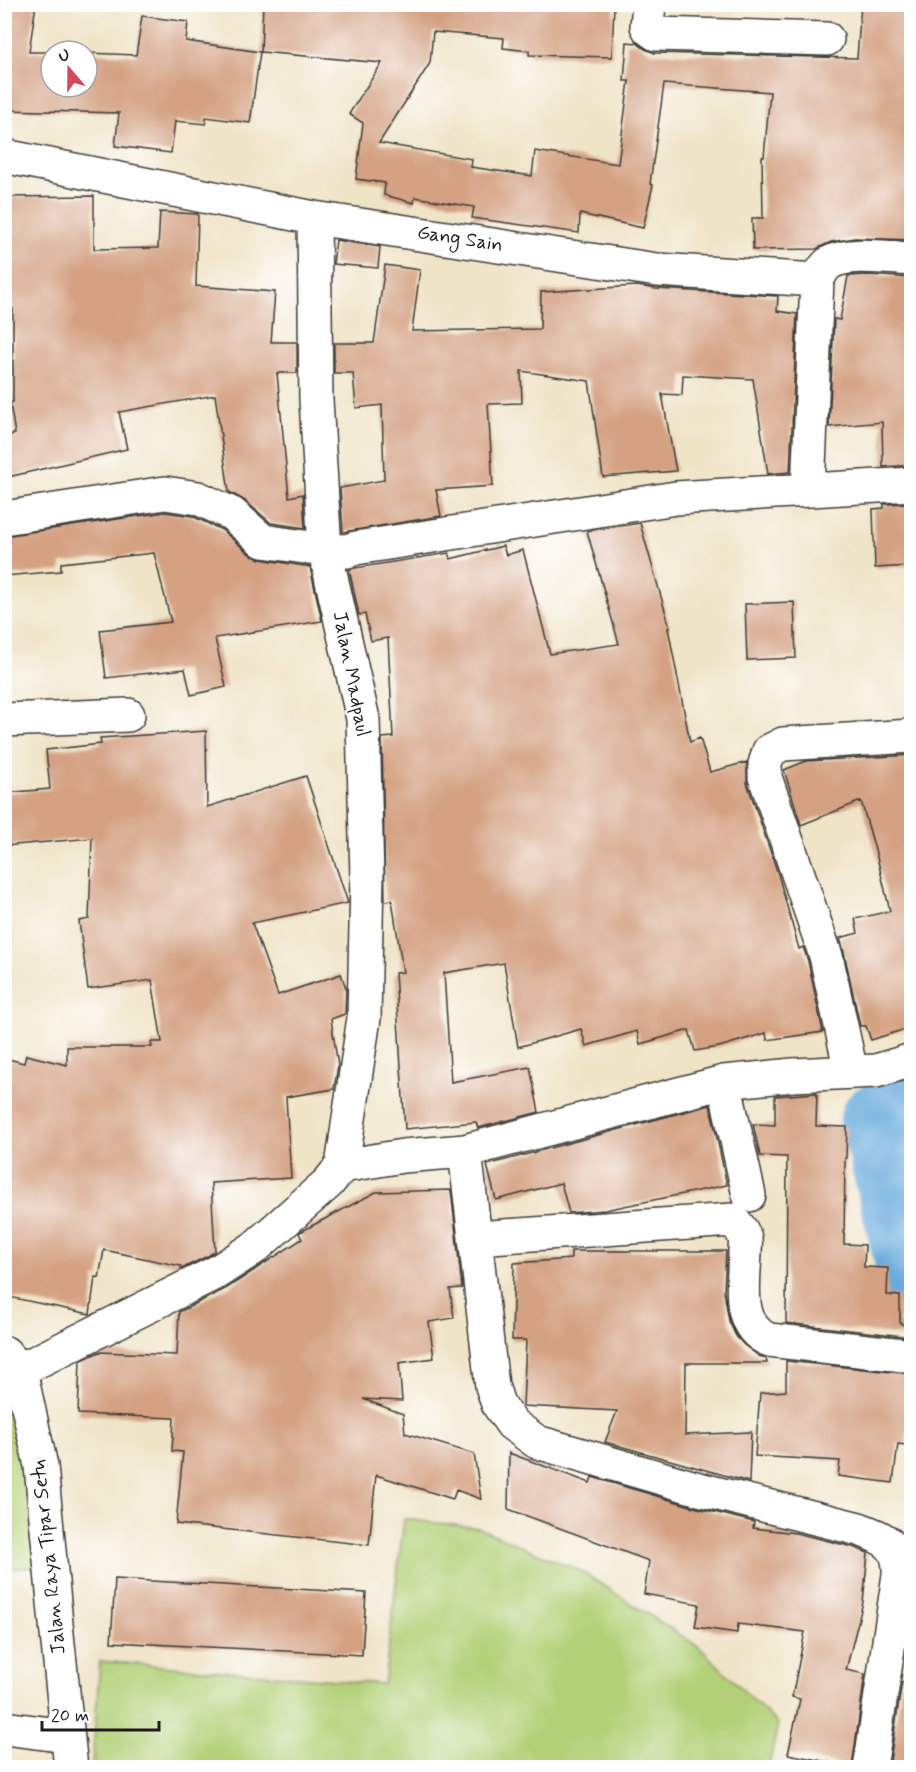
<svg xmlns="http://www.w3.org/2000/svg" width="916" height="1772" font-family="Mynerve,sans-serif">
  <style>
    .green { fill: #b2d077; stroke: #67764a; stroke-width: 1.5 }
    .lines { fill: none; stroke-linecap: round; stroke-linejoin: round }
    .river { stroke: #68aadc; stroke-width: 70 }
    .building { fill: #d4a283 }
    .minor-casing { stroke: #3c3a36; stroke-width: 36 }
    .minor { stroke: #fff; stroke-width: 33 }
    .labels { text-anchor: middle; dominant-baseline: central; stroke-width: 4.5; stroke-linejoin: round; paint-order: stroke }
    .street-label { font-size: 20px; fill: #1c1c1c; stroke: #fff }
  </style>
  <rect width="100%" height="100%" fill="#fff"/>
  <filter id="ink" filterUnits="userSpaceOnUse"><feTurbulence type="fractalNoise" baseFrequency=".0167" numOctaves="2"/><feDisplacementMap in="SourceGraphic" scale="12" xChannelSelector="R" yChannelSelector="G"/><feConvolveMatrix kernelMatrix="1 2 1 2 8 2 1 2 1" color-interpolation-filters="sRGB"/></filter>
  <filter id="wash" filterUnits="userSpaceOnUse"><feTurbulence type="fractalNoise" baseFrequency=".008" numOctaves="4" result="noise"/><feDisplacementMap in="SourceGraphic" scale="24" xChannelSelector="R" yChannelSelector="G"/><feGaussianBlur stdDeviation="1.35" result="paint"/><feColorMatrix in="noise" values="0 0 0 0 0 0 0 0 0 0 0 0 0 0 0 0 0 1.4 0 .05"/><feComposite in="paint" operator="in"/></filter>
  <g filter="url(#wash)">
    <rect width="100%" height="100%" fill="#f0e4c7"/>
    <path class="green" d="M 4,1373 L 23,1406 L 39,1567 L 5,1569 Z
      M 404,1519 L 479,1528 L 582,1572 L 698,1646 L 778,1724 L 769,1767 L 92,1767 L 100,1661 L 384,1684 Z"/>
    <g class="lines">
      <path class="river" d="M 912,1101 L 875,1119 L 912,1271"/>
    </g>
    <g id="blocks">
      <path class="building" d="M 4,4 L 36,4 L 29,52 L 51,52 L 51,87 L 87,87 L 87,53 L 136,55 L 142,16 L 188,22 L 186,41 L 260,52 L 250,123 L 206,117 L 206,124 L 175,121 L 171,153 L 115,146 L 119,113 L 4,110 Z
        M 263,4 L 614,4 L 612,57 L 529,55 L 529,51 L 503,48 L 504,38 L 433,32 L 430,63 L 379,143 L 472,159 L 471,167 L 532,176 L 535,151 L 618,164 L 629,81 L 624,81 L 627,42 L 637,43 L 645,49 L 655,53 L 857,58 L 861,4 L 912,4 L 912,240 L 855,238 L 831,242 L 816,249 L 753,250 L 752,218 L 763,218 L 762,157 L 764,157 L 770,92 L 664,84 L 650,184 L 653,185 L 643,228 L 580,214 L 579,233 L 472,218 L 474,207 L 415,197 L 414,203 L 384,195 L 385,183 L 356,179 L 363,123 L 349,114 L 382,63 L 261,52 Z
        M 94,196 L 94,249 L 158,248 L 160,212 L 198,214 L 196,286 L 275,292 L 271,342 L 297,342 L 297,373 L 277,373 L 289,497 L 303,494 L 305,528 L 271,523 L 244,500 L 229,492 L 215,395 L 119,412 L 127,449 L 4,478 L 4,436 L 15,434 L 10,403 L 13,402 L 13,309 L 4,309 L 4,197 Z
        M 336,240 L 380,247 L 378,268 L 333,264 Z
        M 385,265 L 420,270 L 412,331 L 540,329 L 541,292 L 637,286 L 656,289 L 778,296 L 777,311 L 797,314 L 790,472 L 768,474 L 753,379 L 683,375 L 682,395 L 662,394 L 676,471 L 603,477 L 589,381 L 521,371 L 522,403 L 488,404 L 493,486 L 436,490 L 441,516 L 343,532 L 340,488 L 384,480 L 382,405 L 356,408 L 353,373 L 334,373 L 334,343 L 374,343 Z
        M 868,275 L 912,278 L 912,465 L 883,467 L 882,422 L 829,427 L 834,319 L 840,320 L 848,276 Z
        M 912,503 L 912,566 L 875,568 L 873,509 L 884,508 L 884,504 Z
        M 165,512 L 192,516 L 222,530 L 251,555 L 260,559 L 310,567 L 322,621 L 215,638 L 226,687 L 191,695 L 185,669 L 106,678 L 100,630 L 171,622 L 154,553 L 61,563 L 61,571 L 4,576 L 4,536 Z
        M 640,523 L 670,628 L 668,628 L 690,742 L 700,738 L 710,772 L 747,762 L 747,783 L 778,874 L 799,949 L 803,947 L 808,961 L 823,1032 L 767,1040 L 766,1033 L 719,1047 L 695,1051 L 689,1030 L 640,1044 L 637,1031 L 586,1046 L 581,1029 L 518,1047 L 504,963 L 444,973 L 451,1082 L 530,1067 L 539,1112 L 478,1128 L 476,1122 L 405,1129 L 395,973 L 403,972 L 392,900 L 385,901 L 382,738 L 393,737 L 388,638 L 371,641 L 365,614 L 359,615 L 349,569 L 449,553 L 450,559 L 503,546 L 506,555 L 523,550 L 550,654 L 619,644 L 587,531 Z
        M 794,602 L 796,658 L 747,660 L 745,604 Z
        M 206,731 L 207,807 L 306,776 L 348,903 L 252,923 L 278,995 L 341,974 L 346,988 L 345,1014 L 331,1019 L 338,1066 L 334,1089 L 286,1097 L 291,1178 L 211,1183 L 215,1251 L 208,1256 L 181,1269 L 181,1266 L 104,1250 L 99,1278 L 95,1277 L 90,1314 L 4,1296 L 4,1058 L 24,1063 L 26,1055 L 67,1065 L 67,1047 L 152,1047 L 151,1042 L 162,1042 L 152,980 L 88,989 L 79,921 L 89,919 L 92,838 L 4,846 L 4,793 L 50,789 L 46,750 L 101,744 L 100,738 Z
        M 912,755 L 912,1027 L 871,1040 L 866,1026 L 860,1026 L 844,952 L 840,938 L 858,933 L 855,919 L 890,911 L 876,853 L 861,801 L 801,825 L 784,770 L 806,761 Z
        M 817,1093 L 816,1126 L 847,1127 L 846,1158 L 845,1158 L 844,1244 L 865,1245 L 864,1267 L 888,1268 L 887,1295 L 900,1296 L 900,1324 L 912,1325 L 912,1337 L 786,1323 L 787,1157 L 760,1156 L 753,1124 L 775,1125 L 775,1096 Z
        M 710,1105 L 727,1185 L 605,1210 L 569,1213 L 561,1183 L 496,1200 L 487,1165 Z
        M 451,1190 L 462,1288 L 450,1289 L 454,1318 L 429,1322 L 434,1358 L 399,1363 L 402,1401 L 363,1399 L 403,1414 L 405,1433 L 474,1454 L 481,1499 L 456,1490 L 453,1499 L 376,1475 L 369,1545 L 176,1524 L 183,1452 L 172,1451 L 174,1418 L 78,1414 L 80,1361 L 99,1352 L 177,1355 L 179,1312 L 227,1288 L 302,1239 L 299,1233 L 302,1231 L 376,1192 Z
        M 571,1251 L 726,1251 L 724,1291 L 729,1321 L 736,1336 L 744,1345 L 759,1356 L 766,1358 L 767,1363 L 686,1363 L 685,1435 L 751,1432 L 749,1482 L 605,1442 L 617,1411 L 523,1406 L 526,1340 L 512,1340 L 514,1263 L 571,1259 Z
        M 786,1361 L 912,1374 L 906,1445 L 898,1444 L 893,1483 L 838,1476 L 840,1461 L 755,1456 L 760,1393 L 786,1391 Z
        M 509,1453 L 590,1483 L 592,1477 L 694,1507 L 754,1522 L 753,1528 L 796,1533 L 853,1547 L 868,1553 L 863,1602 L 846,1670 L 865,1674 L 852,1767 L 788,1754 L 800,1699 L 792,1697 L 805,1632 L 738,1624 L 737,1633 L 695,1627 L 699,1604 L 644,1594 L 649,1561 L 508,1509 Z
        M 115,1579 L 366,1593 L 362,1655 L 111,1642 Z
        M 902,1682 L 912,1684 L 912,1767 L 889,1767 Z"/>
    </g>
  </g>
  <g filter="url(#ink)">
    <use href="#blocks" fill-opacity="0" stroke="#3c3a36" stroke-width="1.5"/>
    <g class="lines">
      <defs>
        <path id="minor" d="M 649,4 L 647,26 L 649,29 L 656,34 L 827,39
          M 4,156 L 314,218 L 657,270 L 817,280 C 820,275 823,268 828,264 C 846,251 889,258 912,259
          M 314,218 L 316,400 L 325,550 L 363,719 L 367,878 L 364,1018 L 342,1166
          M 808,490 L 817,280
          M 4,518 L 165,493 L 198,498 L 232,514 L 263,541 L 325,550 L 347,551 L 356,548 L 676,498 L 912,484
          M 4,720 L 128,715
          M 851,1072 L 826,956 L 765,777 L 765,764 L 769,751 L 783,744 L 912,736
          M 724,1082 L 749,1195
          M 465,1151 L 492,1386 L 498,1404 L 512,1424 L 537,1442 L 699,1489 L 859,1529 C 883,1538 901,1544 899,1575 L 870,1768
          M 476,1238 L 732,1220 C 738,1225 743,1230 745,1239 C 746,1243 745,1248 745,1253 C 744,1282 735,1326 769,1340 L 912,1356
          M 5,1353 L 20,1370 L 41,1466 L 57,1634 L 71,1768
          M 20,1370 L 217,1272 L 254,1248 L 328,1183 L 342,1166 L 403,1156 L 465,1151 L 724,1082 L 793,1075 L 876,1071 L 912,1060
          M 4,1728 L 67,1736"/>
      </defs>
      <use href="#minor" class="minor-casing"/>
      <use href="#minor" class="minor"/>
    </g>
  </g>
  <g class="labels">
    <g class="street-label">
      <text transform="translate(460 239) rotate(9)">Gang Sain</text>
      <text transform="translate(351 674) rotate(79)">Jalan Madpaul</text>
      <text transform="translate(49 1557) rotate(-96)">Jalan Raya Tipar Setu</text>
    </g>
  </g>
  <rect width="916" height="1772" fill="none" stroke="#fff" stroke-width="24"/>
  <g transform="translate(69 69) rotate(340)"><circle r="28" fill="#ffffff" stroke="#a4a4a4" stroke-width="1.5"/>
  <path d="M0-4.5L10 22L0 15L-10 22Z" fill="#d1495b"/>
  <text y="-9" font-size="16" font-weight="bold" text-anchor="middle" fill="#1c1c1c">U</text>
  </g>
  <path d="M42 1721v9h117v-9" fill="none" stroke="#1c1c1c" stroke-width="3"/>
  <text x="51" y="1721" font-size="18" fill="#1c1c1c" stroke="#ffffff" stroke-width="4.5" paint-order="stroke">20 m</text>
</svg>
